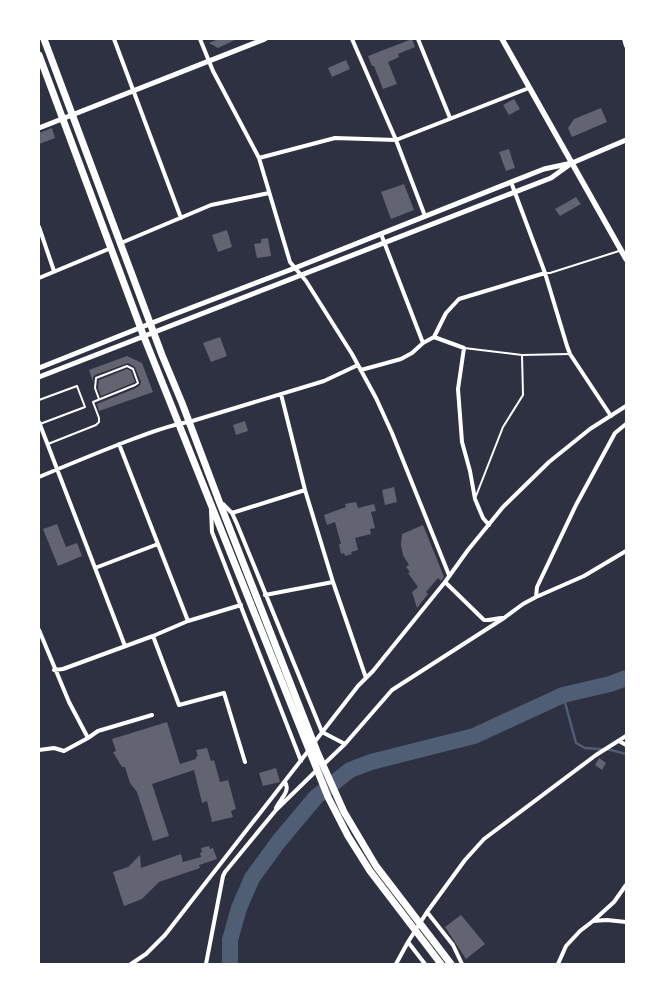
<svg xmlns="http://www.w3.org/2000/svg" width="665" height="1003" font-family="Inter,sans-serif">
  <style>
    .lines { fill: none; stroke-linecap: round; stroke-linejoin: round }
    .stream { stroke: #4f5d75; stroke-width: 2.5 }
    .river { stroke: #4f5d75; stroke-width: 16 }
    .building { fill: #626471 }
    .service { stroke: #fff; stroke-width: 2 }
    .minor { stroke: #fff; stroke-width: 4 }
    .tertiary { stroke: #fff; stroke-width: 5 }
    .secondary { stroke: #fff; stroke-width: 5.5 }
    .trunk { stroke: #fff; stroke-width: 7 }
  </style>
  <rect width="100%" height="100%" fill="#2d3142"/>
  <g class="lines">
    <path class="stream" d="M 563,695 L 576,743 L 585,748 L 611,750 L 626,754"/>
    <path class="river" d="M 230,964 L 230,940 L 239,908 L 252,878 L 279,841 L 316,797 L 350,770 L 371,762 L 474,736 L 563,695 L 610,684 L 626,678"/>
  </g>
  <path class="building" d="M 219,39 L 237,39 L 218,48 L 209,43 Z
    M 412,39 L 415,47 L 398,54 L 399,57 L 388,62 L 397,84 L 383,89 L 374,66 L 372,66 L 368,56 Z
    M 346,60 L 350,69 L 332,77 L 328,68 Z
    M 514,99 L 520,109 L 509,115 L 503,105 Z
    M 601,108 L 607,122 L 572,137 L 568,128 L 574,119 Z
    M 52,128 L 55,138 L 39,144 L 39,133 Z
    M 509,149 L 515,168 L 506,171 L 499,152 Z
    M 404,184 L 414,210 L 391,219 L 381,192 Z
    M 576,197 L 581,204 L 560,216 L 555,209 Z
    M 227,230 L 232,247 L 218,252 L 212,235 Z
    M 268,238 L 271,256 L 257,258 L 254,244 L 261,243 L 261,239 Z
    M 220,337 L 227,356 L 211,362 L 203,343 Z
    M 127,356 L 142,363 L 153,392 L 99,411 L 97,404 L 136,388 L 140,385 L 141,382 L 135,367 L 128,363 L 95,375 L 93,377 L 93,382 L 89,370 Z
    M 127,369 L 131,371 L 135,382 L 101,396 L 98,388 L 99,380 Z
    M 245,421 L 248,431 L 236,435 L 233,425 Z
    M 394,487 L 397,502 L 385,505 L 382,490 Z
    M 356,502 L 358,508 L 374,504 L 376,511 L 371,512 L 375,528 L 370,529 L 371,534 L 355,538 L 358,550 L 351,552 L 352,554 L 345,556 L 344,553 L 341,554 L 339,544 L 341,544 L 335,522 L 327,525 L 324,515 L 346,507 L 345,504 Z
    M 57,524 L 66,547 L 77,543 L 82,556 L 58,566 L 43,529 Z
    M 423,525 L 444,577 L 441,581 L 438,578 L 426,592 L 428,594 L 417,608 L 412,592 L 418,587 L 408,573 L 410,572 L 406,567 L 409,565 L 403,555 L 401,545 L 402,534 Z
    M 167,722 L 180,764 L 196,759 L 196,757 L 198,756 L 196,750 L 207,748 L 211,761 L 214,760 L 220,782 L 228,780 L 236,809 L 231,811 L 233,817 L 212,822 L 207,801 L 202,803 L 194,770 L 152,784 L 169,836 L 153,841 L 137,792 L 130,783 L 125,767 L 122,767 L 113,752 L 116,751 L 112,739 Z
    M 599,758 L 606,763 L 602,770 L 595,765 Z
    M 276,768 L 280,782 L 263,786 L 259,773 Z
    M 209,846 L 210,849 L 213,848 L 217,859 L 199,865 L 200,868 L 159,882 L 142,899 L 124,906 L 113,872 L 128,867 L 140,855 L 141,868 L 181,854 L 183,862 L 201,857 L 200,853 L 202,852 L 201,848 Z
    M 461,915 L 485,944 L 466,959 L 445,927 Z"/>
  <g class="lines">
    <path class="service" d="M 545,273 L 550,273 L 619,251
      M 464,348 L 522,355 L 569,354
      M 39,400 L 77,386 L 85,407 L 40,424
      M 48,444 L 96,425 L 99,422 L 99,418 L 93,402 L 135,385 L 138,383 L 133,369 L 127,366 L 96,378 L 95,388 L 99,399
      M 476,496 L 503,427 L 523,395 L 522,355"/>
    <path class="minor" d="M 114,39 L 181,218
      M 200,39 L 213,71 L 259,158 L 290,262 L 306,281 L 352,354 L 376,398 L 392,433 L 449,575
      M 352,39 L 396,140 L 425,216
      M 418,39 L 450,118
      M 624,39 L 626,46
      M 259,158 L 335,138 L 396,140 L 401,138 L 529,88
      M 39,227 L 54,271
      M 381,234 L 423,343
      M 121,243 L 211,205 L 269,193
      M 545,273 L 567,346 L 570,354 L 611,416
      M 39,278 L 111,248
      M 434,337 L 464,348 L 458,389 L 462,442 L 470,471 L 475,499 L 483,518 L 489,525
      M 361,370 L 401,359 L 412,353 L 423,343 L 434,337 L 446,313 L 459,299 L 545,273 L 511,182
      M 281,394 L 305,490 L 333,582 L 366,678
      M 39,422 L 125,646
      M 119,444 L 188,621
      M 39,477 C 70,464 101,451 133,439 C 152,432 169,425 189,422 L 324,381 L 358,365
      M 223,504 L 232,513 L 237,524 L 322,732 L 345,744
      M 211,510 L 212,532 L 301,761
      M 232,513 L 305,490
      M 95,568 L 158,544
      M 445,582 L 484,620 C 491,621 498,617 504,618 L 523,604 L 536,597 L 537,587 L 576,505 L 615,433 L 626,424
      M 265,595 L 333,582
      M 536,597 L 584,576 L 626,551
      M 39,630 L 69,702 L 88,738
      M 153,636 L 179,705 L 224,693 L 245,762
      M 54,670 L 63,669 L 153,636 L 188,621 L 241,605
      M 619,741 L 626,745
      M 313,744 L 358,686 L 373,671 L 445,582 L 468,550 L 503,507 L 549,462 L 590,429 L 626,406
      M 39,750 L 54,748 L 64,751 L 88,738 L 98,731 L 152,715
      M 323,765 L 345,744 L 392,690 L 504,618
      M 276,808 C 280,799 291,791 285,782
      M 427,912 L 453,945 L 462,964
      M 593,921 L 614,902 L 626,885
      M 408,942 L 425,964
      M 131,964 L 146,954 L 165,935 L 309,750
      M 206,964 L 223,876 L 225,872 L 276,810 L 318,769
      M 396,964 L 408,942 L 427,912 L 465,860 L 484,839 L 596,755 L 626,736
      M 558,964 L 566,946 L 580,931 L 593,921 L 607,920 L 626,922"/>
    <path class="tertiary" d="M 39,128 L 265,39
      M 39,368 L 167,317 L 295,268 L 544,169 L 572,163 L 626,140
      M 39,377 L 551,178 L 569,165"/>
    <path class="secondary" d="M 502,39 L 626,259"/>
    <path class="trunk" d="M 44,39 L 162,355 L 182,403 L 219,501 L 318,754 L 344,812 L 376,866 L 451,964
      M 39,55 L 144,337 L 328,797 L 348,836 L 370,871 L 441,964"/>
  </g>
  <rect width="665" height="1003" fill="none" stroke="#ffffff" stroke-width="80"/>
</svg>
